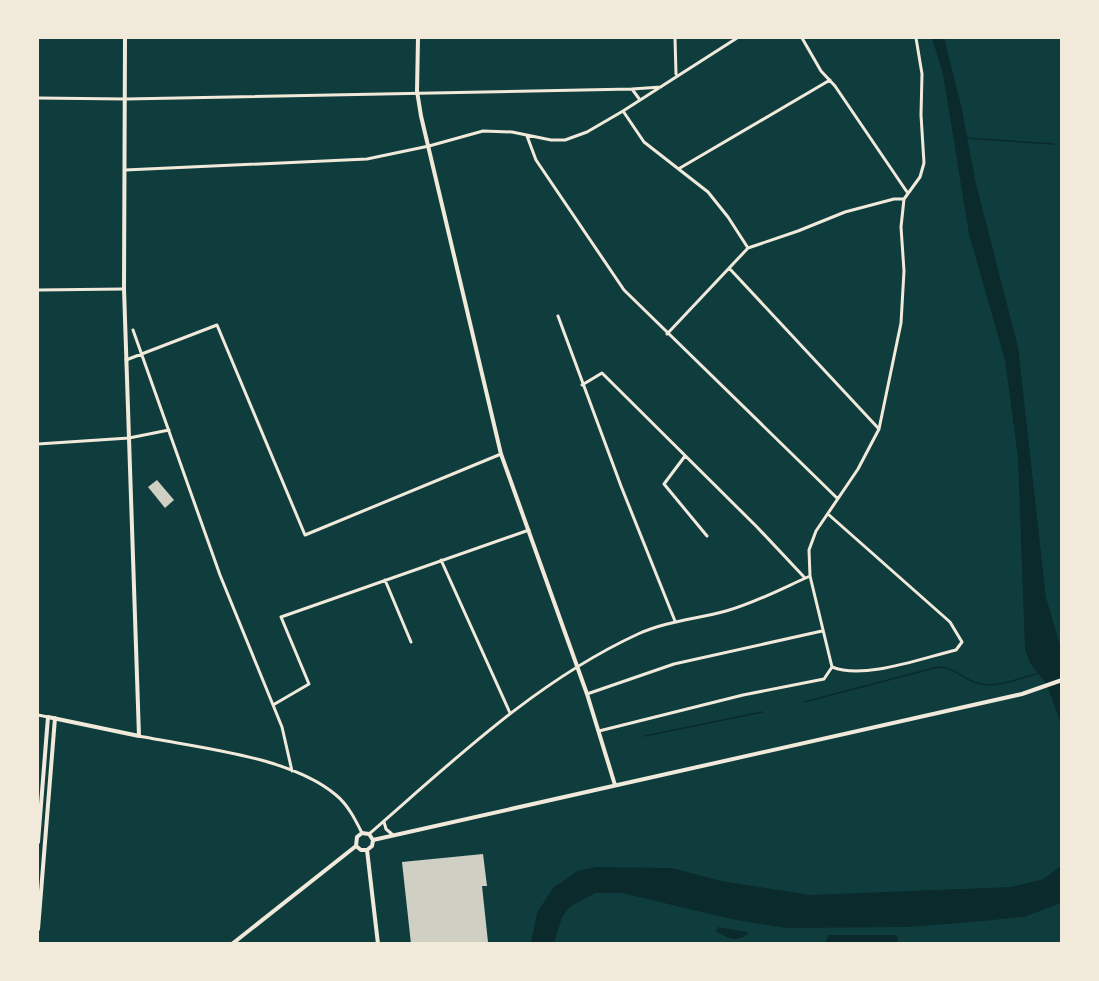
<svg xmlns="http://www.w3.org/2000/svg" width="1099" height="981" font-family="'Golos Text',sans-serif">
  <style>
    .water { fill: #0a2a2b }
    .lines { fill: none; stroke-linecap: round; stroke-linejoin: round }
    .stream { stroke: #0a2a2b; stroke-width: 1.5 }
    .building { fill: #cfcfc3 }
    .minor { stroke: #f1e9da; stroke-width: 3 }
    .tertiary { stroke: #f1e9da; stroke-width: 4 }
    .tram { stroke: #97a49c; stroke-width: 1.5 }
  </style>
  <rect width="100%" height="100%" fill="#0f3d3e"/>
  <path class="water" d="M 932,38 L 944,38 L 961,105 L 976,184 L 1018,347 L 1046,598 L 1061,648 L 1061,724 L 1047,685 L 1030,663 L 1025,649 L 1018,458 L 1005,360 L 969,234 L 943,74 Z
    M 1061,866 L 1061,903 L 1024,917 L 972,922 L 907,927 L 786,928 L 731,919 L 622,893 L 595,893 L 570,907 L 562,917 L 554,943 L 531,943 L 537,913 L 553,888 L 577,871 L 596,867 L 672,868 L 721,881 L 810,895 L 1011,887 L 1043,879 Z
    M 718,927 L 748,932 L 749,933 C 738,943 728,939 716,931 Z
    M 828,935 L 894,935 L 897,936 L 898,943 L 825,943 Z"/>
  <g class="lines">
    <path class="stream" d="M 965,138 L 1054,144
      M 1061,144 L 1062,144
      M 804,702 L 938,667 C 954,667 963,679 977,683 C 996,689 1020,678 1039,673
      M 645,736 L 762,712"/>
  </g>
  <path class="building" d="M 157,480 L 174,500 L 165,508 L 148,487 Z
    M 483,854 L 487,886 L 482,886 L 488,942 L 411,944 L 402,862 Z"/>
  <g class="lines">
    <path class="minor" d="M 675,38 L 676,74
      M 802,38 L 821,71 L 835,86 L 907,192
      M 38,98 L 126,99 L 632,89
      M 640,100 L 632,89 L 661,87
      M 623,111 L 644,142 L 708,192 L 728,217 L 748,248
      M 527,136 L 536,160 L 624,290 L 837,498
      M 680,168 L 830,80
      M 125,170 L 367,159 L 429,146 L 483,131 L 512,132 L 551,140 L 565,140 L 587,132 L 623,111 L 737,38
      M 729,268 L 879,429
      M 38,290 L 124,289
      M 558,316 L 621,486 L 675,621
      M 133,330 L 220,575 L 282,727 L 292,771
      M 667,334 L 748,248 L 798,231 L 845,212 L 894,199 L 904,199
      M 126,360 L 217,325 L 305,535 L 501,454
      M 582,385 L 602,373 L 757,527 L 805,578
      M 38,444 L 129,438 L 169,430
      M 685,456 L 664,484 L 707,536
      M 828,514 L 950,622 L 962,642 L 956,650 C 922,658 864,680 832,667
      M 441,560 L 510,713
      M 385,580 L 411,642
      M 832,667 L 810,576 L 809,550 L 816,531 L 858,469 L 879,429 L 901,323 L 904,271 L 901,227 L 904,199 L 920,177 L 924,163 L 921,115 L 922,74 L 916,38
      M 587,694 L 674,664 L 822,631
      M 273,705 L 309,684 L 281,617 L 529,530
      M 38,715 L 48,717
      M 599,731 L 743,695 L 824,679 L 832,667
      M 139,736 C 198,748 290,756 336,795 C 348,805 355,819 362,833
      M 384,822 L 386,829 L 393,835
      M 369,834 C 453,761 536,681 638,634 C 667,621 697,619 726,611 C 755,603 783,588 810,576"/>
    <path class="tertiary" d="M 418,38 L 417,91 L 421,116 L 501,454 L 587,694 L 615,785
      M 373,840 L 1022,694 L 1062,680
      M 38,842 L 48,717 L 139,736 L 124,289 L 125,38
      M 356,846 L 357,837 L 362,833 L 369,834 L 373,840
      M 356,846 L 361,850 L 367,850
      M 367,850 L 378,944
      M 367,850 L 372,846 L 373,840
      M 38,929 L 55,718
      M 232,944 L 356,846"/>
    <path class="tram" d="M 38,715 L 38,762"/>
  </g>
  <rect width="1099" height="981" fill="none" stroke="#f1e9da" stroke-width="78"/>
</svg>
